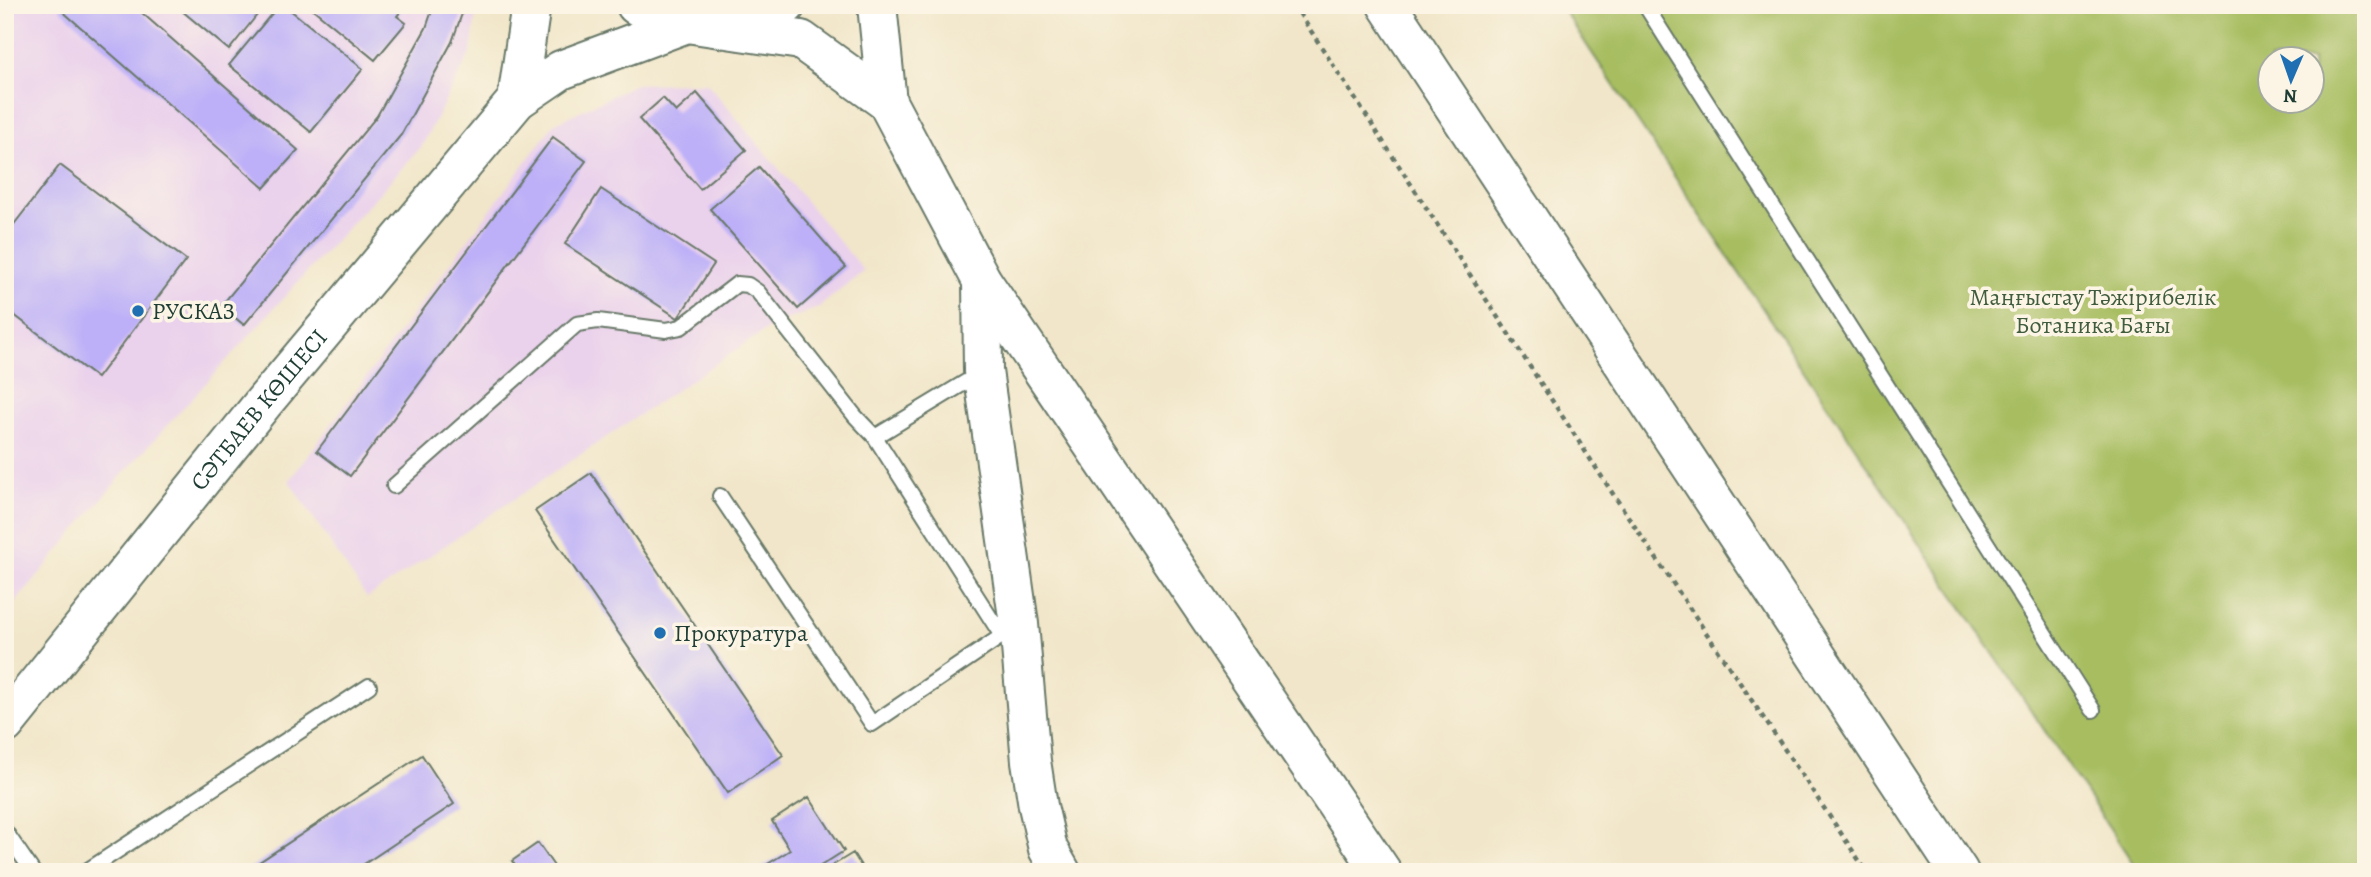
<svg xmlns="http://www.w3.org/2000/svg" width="2371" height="877" font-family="Alegreya,serif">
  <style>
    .built { fill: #ead1ec }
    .green { fill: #a7bd61; stroke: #637d4a; stroke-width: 2; fill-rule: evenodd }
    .building { fill: #bdb0f8 }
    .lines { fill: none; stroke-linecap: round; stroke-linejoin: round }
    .lane-casing { stroke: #687868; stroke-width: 18 }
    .secondary-casing { stroke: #687868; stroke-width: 42 }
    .path { stroke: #687868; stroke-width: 4.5; stroke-dasharray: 5 5; stroke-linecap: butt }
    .lane { stroke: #fff; stroke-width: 14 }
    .secondary { stroke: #fff; stroke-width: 38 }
    .poi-dot { fill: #1f6fb2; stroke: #fcf5e5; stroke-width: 2.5 }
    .labels { text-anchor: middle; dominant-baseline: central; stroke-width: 7; stroke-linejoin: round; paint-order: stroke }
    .park-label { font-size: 24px; fill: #415d3f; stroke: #fcf5e5 }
    .poi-label { font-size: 24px; fill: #1f3d34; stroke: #fcf5e5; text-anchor: start }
    .street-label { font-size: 24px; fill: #1f3d34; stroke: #fcf5e5 }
  </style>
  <rect width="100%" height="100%" fill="#fcf5e5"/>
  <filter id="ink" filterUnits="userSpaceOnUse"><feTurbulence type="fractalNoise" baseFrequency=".0143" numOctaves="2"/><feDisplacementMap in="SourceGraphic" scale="14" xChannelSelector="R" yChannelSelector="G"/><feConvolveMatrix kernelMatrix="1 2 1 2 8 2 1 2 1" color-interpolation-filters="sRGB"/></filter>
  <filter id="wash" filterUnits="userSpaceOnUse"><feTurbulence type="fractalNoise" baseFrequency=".00686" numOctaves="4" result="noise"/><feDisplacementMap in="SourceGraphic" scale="28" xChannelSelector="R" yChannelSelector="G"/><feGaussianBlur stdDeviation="1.57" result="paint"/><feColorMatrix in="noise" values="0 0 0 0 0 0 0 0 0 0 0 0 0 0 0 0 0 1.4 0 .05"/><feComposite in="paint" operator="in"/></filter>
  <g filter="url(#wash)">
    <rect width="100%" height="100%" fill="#f1e6c9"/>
    <path class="built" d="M 18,5 L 477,5 L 471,52 L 421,147 L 122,475 L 5,615 L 5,19 Z
      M 707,83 L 864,271 L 818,308 L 773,325 L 367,598 L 289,481 L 554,124 L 636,84 Z"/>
    <path class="green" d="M 1560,5 L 2366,5 L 2366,872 L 2139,872 ZM 2270,60 L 2312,60 L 2312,102 L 2270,102 Z"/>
    <g id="blocks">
      <path class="building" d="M 63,5 L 133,5 L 298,150 L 264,188 L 60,9 Z
        M 175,5 L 245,5 L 257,15 L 229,50 Z
        M 279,5 L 284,5 L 363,69 L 311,132 L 229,65 Z
        M 308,5 L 406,5 L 397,16 L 406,23 L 375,60 Z
        M 434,5 L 465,5 L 452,42 L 401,135 L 244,325 L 221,306 L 377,116 L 426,28 Z
        M 697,93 L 746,150 L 700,189 L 639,119 L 663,98 L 676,112 Z
        M 553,137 L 586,161 L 350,476 L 317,451 Z
        M 60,165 L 186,260 L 97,378 L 5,308 L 5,236 Z
        M 759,167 L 846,267 L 798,309 L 710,209 Z
        M 601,189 L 714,264 L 678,318 L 565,244 Z
        M 591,473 L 783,755 L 728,793 L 535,511 Z
        M 422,755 L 454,804 L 352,872 L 244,872 Z
        M 809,797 L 844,851 L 811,872 L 755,872 L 790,850 L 772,821 Z
        M 538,843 L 558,872 L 520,872 L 512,861 Z
        M 853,853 L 865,872 L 822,872 Z"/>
    </g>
  </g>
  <g filter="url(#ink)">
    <use href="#blocks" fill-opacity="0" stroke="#687868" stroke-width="2"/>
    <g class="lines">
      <defs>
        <path id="lane" d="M 1645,5 L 2093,710
          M 875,437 L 1002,636
          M 394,486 L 577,324 L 598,321 L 666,330 L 681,327 L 737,284 L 748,285 L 758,292 L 855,416 L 875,437 L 979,374
          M 720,496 L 872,724 L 1015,627
          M 5,831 L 33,872
          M 85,872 L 369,686"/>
        <g id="secondary">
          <path d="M 636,5 C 660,21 710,29 738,22 C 752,19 766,14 780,9 L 786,5"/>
          <path d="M 877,5 L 887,102 L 982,281 L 1382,872"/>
          <path d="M 1387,5 L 1959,872"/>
          <path d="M 517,100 L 531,5"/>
          <path d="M 982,281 L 983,371 L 1019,624 L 1031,761 L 1038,806 L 1048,849 L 1061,872"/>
          <path id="s1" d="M 5,724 L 264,402 L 517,100 L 561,70 L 687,23 L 801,40 L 887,102"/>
        </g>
      </defs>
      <use href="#lane" class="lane-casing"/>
      <use href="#secondary" class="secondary-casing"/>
      <path class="path" d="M 1294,5 L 1615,497 L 1867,872"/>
      <use href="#lane" class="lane"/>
      <use href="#secondary" class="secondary"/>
    </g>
  </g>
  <g class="poi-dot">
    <circle cx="138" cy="311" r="7"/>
    <circle cx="660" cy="633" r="7"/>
  </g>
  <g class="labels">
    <g class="park-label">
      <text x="2093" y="297">Маңғыстау Тәжірибелік<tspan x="2093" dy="28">Ботаника Бағы</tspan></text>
    </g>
    <g class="poi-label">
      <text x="152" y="311">РУСКАЗ</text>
      <text x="674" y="633">Прокуратура</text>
    </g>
    <g class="street-label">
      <text stroke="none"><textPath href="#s1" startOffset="404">СӘТБАЕВ КӨШЕСІ</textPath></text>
    </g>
  </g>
  <rect width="2371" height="877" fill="none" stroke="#fcf5e5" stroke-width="28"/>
  <g transform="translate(2291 80) rotate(182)"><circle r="33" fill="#fcf5e5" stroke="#a4ab9e" stroke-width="2"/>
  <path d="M0-5L12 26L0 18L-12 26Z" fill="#1f6fb2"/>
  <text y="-10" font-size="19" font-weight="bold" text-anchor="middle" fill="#1f3d34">N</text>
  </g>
</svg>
